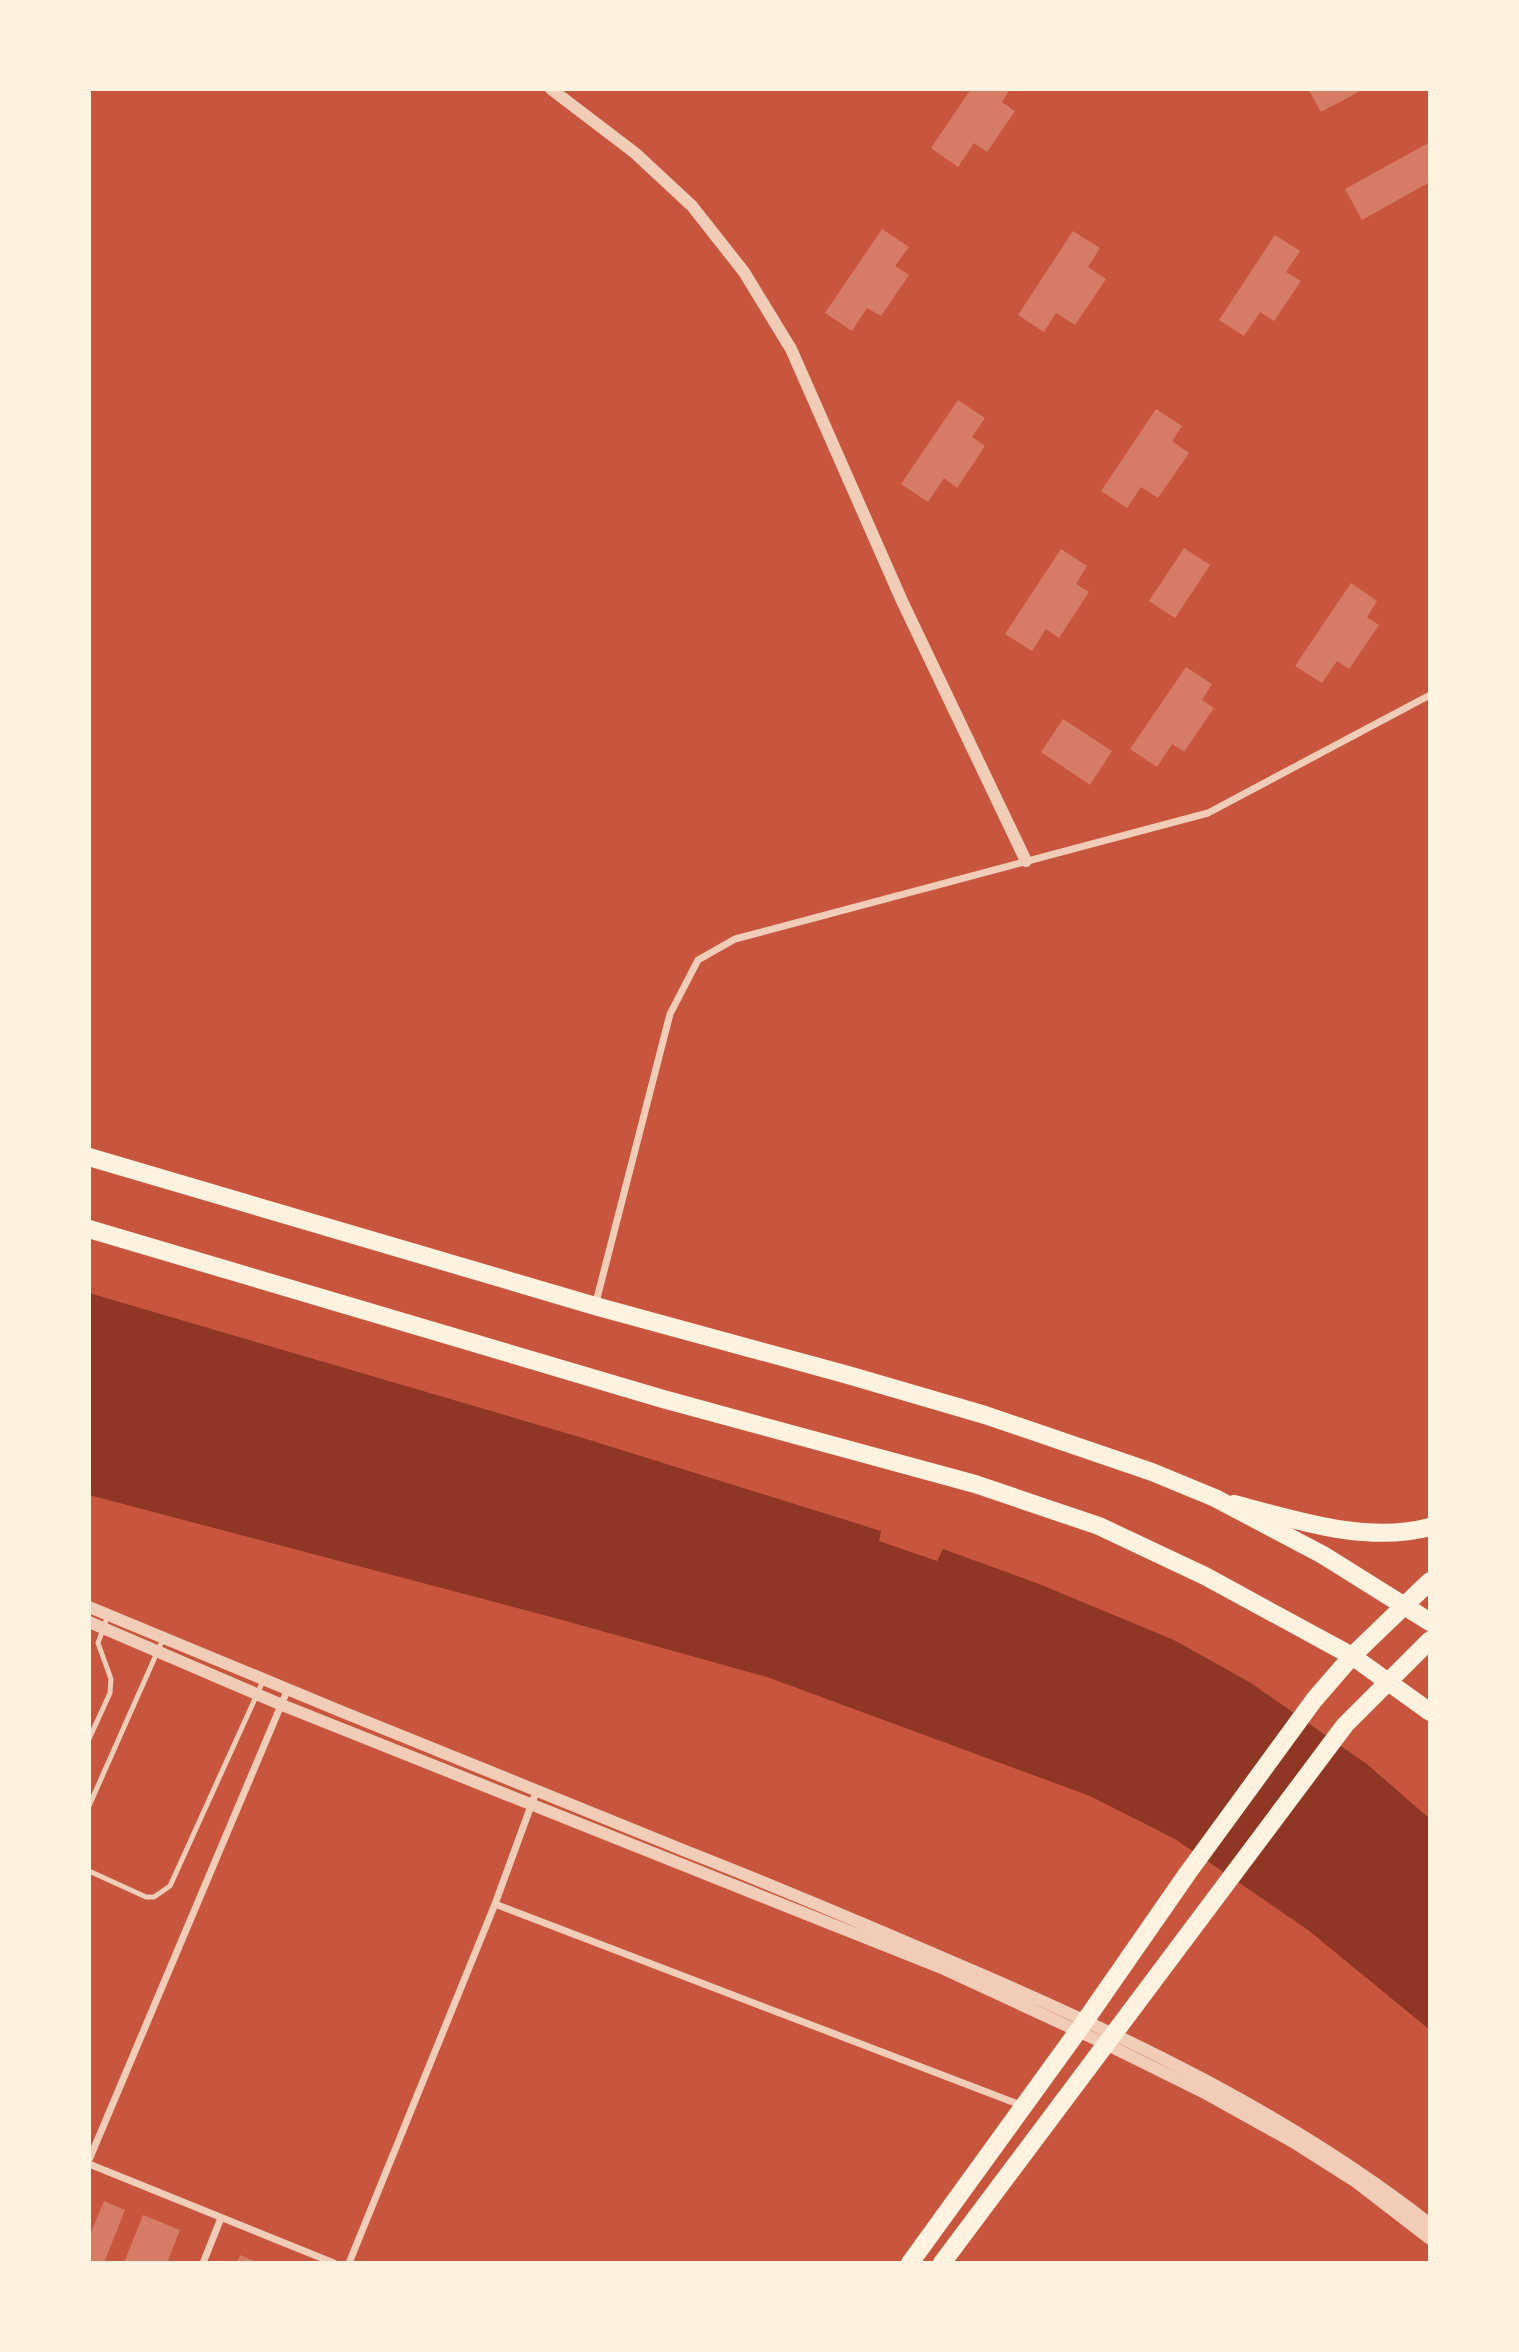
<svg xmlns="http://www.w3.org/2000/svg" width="1519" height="2352" font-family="'Archivo Narrow',sans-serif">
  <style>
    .water { fill: #8f3625 }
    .building { fill: #d67c66 }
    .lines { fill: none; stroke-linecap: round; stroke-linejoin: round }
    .service { stroke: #f1ccb7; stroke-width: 5 }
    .minor { stroke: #f1ccb7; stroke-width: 7 }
    .tertiary { stroke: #f1ccb7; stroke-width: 12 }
    .primary { stroke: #fff3e0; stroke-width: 18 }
    .trunk { stroke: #fff3e0; stroke-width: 18 }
  </style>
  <rect width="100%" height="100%" fill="#c8553d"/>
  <path class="water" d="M 89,1293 L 583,1438 L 881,1531 L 879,1541 L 937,1561 L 943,1549 L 1039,1584 L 1174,1640 L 1251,1683 L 1368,1765 L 1430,1819 L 1430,2030 L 1308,1930 L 1175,1839 L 1090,1796 L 767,1677 L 555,1618 L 89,1495 Z"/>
  <path class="building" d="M 971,89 L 1010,89 L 1002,102 L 1015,111 L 987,152 L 974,143 L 958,167 L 931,148 Z
    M 1308,89 L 1364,89 L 1321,112 Z
    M 1430,142 L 1430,182 L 1362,220 L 1345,189 Z
    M 882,229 L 909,247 L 895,266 L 909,275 L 881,316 L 867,308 L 852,331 L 825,313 Z
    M 1073,231 L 1100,248 L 1088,267 L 1106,279 L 1075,325 L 1056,313 L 1044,332 L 1018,315 Z
    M 1275,235 L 1300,251 L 1286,272 L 1301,281 L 1274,321 L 1260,312 L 1244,336 L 1219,320 Z
    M 958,400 L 985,418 L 972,437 L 985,446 L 957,488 L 944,478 L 928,502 L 901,484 Z
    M 1156,409 L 1182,426 L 1172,441 L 1189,453 L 1158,498 L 1141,487 L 1127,508 L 1101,491 Z
    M 1184,548 L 1210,565 L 1175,618 L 1149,601 Z
    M 1061,549 L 1087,566 L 1076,584 L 1089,592 L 1059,638 L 1046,629 L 1032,651 L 1005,634 Z
    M 1351,583 L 1377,601 L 1367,617 L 1379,625 L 1349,669 L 1337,661 L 1322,683 L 1295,666 Z
    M 1186,667 L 1212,684 L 1202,700 L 1214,708 L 1184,752 L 1172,744 L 1157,767 L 1130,749 Z
    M 1063,719 L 1112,751 L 1090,785 L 1041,752 Z
    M 104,2201 L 125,2210 L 104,2263 L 89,2263 L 89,2237 Z
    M 143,2215 L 180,2230 L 167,2263 L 124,2263 Z
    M 240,2255 L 258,2263 L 237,2263 Z"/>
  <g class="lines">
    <path class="service" d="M 89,1739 L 110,1693 L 111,1679 L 98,1643 L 108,1615
      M 89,1806 L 163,1639
      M 89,1871 L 146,1897 L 154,1897 L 170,1886 L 263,1681"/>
    <path class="minor" d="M 595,1306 L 670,1014 L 698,960 L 735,939 L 1208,813 L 1430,695
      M 495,1904 L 1023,2106
      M 89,2160 L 287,1691
      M 89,2164 L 334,2263
      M 203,2263 L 221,2218
      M 349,2263 L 495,1904 L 536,1792"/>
    <path class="tertiary" d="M 551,89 L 635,153 L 692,206 L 744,272 L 791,349 L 902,601 L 1026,861
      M 89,1607 C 288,1690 488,1772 688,1852 C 785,1890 881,1931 976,1972 C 1136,2041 1292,2116 1430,2224
      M 89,1622 L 282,1705 L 944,1969 L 1106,2044 L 1203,2092 L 1293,2142 L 1356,2182 L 1430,2239"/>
    <path class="primary" d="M 1234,1504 C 1295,1520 1367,1544 1430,1527
      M 910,2263 L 1078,2031 L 1187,1874 L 1314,1700 L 1352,1656 L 1430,1581
      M 942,2263 L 1345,1725 L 1430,1640"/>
    <path class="trunk" d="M 89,1157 L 595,1306 L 848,1375 L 985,1415 L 1152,1472 L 1215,1498 L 1323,1555 L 1430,1622
      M 89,1229 L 663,1399 L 975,1484 L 1099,1526 L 1205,1576 L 1352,1656 L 1430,1712"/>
  </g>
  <rect width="1519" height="2352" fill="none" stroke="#fff3e0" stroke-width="182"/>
</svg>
